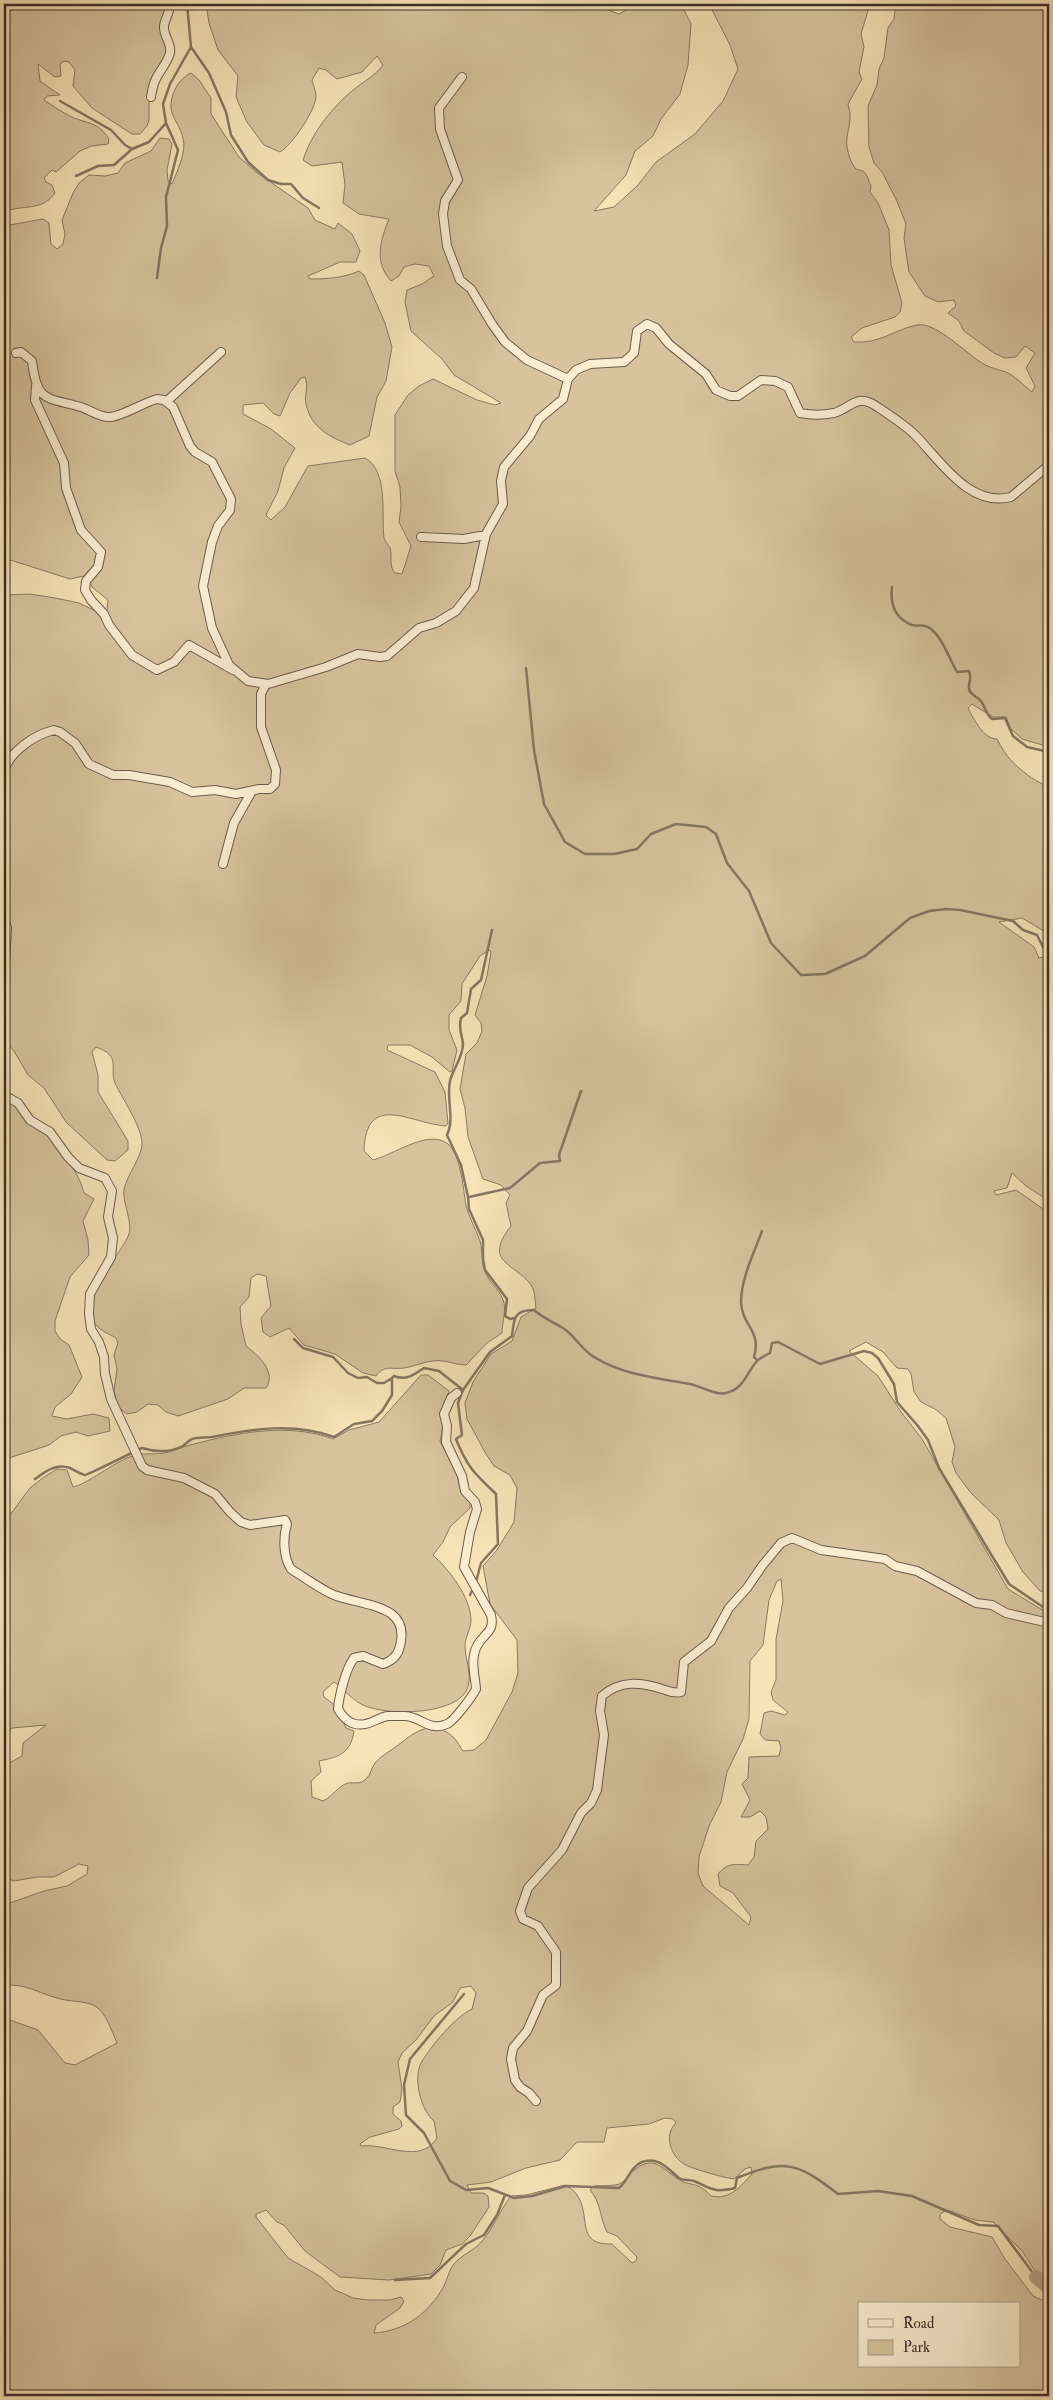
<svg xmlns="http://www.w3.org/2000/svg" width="1053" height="2400" font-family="'IM FELL Double Pica',serif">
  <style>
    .green { fill: #d7c49f; stroke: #8a7a64; fill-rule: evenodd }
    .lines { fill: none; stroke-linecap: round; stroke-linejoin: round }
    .stream { stroke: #867662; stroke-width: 2.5 }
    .river { stroke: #b7a687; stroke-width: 14 }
    .street-casing { stroke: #6b5c4d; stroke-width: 10 }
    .street { stroke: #faedd0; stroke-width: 8 }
  </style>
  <rect width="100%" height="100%" fill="#f7e3b7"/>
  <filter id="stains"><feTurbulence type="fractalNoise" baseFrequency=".004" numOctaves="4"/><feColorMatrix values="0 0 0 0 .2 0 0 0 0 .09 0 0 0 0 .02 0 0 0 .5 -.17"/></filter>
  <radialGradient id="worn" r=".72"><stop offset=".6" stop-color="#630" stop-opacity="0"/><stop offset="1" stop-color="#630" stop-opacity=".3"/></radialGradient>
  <path class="green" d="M 4,4 L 166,4 L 167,52 L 149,90 L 149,120 L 147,126 L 140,134 L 132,134 L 92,108 L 73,86 L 75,70 L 69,62 L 64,61 L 60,64 L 61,76 L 55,77 L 38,64 L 40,81 L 60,95 L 47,96 L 44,100 C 52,105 60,111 68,115 C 86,125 96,119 109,139 L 108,144 L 91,146 L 80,151 L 56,172 L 52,170 L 44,178 L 46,182 L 52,185 L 55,193 C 42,212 22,204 4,212 Z
    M 206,4 L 592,4 L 619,14 L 628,9 L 629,4 L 681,4 L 691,24 L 688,65 L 680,94 L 661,119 L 653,136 L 635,151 L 626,175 L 594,211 L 614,207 L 638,185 L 656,162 L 695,134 L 723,101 L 738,69 L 730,45 L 709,4 L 870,4 L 861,34 L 864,47 L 859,72 L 862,79 L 848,104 C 854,123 845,131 847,147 C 848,153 851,164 856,169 C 858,170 862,170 864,172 C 867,174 869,182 871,186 L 870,192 L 878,203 L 889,230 L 891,265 L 902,303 L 900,312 L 895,317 L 862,328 L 851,337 L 854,342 C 880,344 893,330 917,325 C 935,321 967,354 982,363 C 991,369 1000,369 1008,373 C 1016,377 1024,386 1032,392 L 1035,386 L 1026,368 L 1035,353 L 1025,346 L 1016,357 L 1005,358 L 994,353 L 964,331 L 959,321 L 948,313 L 956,306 L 954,300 L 938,302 L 925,296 L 909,272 L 904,238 L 906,224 L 896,199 L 882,172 L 874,163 L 869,147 L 868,106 L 877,85 L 879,69 L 884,58 L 888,28 L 894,19 L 896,4 L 1049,4 L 1049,747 L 1022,739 L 1011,729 L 1006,717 L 993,717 L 972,704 L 968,708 C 974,720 984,739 997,739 C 1007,758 1012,763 1029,776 C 1036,781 1043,783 1049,790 L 1049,934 L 1022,918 L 999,922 L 1034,947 L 1039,958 L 1049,956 L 1049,1201 L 1026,1186 L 1012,1173 L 1007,1188 L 994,1191 L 996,1195 L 1016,1190 L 1049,1213 L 1049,1592 L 1040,1591 L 1023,1572 L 1006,1543 L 999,1520 L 971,1493 L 956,1473 L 952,1462 L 955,1447 L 946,1418 L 935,1409 L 921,1402 L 914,1392 L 911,1374 L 908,1369 L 897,1368 L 883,1352 L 866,1342 L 849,1351 L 878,1376 L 901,1412 L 922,1439 L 1008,1589 L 1049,1614 L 1049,2281 L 1041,2280 L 1022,2251 L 993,2222 L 975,2220 L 947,2210 L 940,2214 L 940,2219 L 950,2227 L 992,2237 L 1005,2259 L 1033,2296 L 1049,2303 L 1049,2396 L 4,2396 L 4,2018 L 38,2030 L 65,2063 L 75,2065 L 117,2043 C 112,2032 106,2012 95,2006 C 84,2000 68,2002 57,1998 C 36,1992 27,1984 4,1985 L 4,1905 L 44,1891 L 67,1886 L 87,1874 L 88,1866 L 79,1864 L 54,1877 L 37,1877 L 14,1881 L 4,1877 L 4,1766 L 22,1756 L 23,1743 L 46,1725 L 12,1728 L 4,1734 L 4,1523 L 30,1488 L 44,1477 L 57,1469 L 67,1470 L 73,1487 C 86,1485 114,1462 130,1457 C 143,1452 152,1455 164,1453 C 173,1452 181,1447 190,1445 C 236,1433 288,1422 333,1439 L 349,1430 L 379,1422 L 421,1375 L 428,1375 L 449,1391 C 440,1412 445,1421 440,1441 L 457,1474 L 461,1492 L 470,1500 L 470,1508 L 450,1527 L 443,1542 L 433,1555 C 450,1571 470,1596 471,1620 C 471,1629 465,1637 465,1646 C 465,1659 472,1673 468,1687 C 459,1716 385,1716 363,1705 C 352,1700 344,1689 334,1682 L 323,1692 L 324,1697 L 336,1706 L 346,1728 L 354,1731 C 351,1753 339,1757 319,1761 L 321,1772 L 311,1781 L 312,1797 L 323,1801 C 332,1797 338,1786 348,1783 C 354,1782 360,1785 366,1779 C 371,1775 371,1768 375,1763 C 381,1756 389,1752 397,1746 C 415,1732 433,1717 454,1738 C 458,1742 460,1747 463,1751 L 474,1750 L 486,1740 L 512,1692 L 518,1673 L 517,1640 L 490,1604 L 483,1566 L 497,1550 L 514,1522 L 517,1488 L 510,1475 L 494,1466 L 486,1454 L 467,1419 L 465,1403 L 473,1382 L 491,1354 L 512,1341 L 521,1317 L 536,1308 C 535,1301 535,1290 531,1285 C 515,1263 482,1263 511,1226 L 506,1203 L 510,1195 L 501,1185 L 483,1179 L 468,1137 L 465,1108 L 460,1089 L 466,1054 L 477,1043 L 482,1031 L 481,1023 L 475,1015 L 487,976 L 491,952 L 489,950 L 480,956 L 462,984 L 461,1001 L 449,1015 L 449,1030 L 457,1050 L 452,1071 L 450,1072 L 432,1057 L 410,1045 L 388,1045 L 387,1050 L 435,1072 L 445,1092 L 448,1123 L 446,1126 C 411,1124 366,1090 364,1151 L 373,1160 C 393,1155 425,1131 445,1142 C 461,1150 463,1189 466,1205 C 469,1218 476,1229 480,1241 C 483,1252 481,1263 486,1274 C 492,1285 501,1291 504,1303 C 506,1312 502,1324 502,1333 L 487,1343 L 466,1365 C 458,1365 451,1362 443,1361 C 429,1359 417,1366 404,1368 C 391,1370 385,1364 376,1376 L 363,1373 L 335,1354 L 304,1345 L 289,1328 L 270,1337 L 263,1332 L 261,1318 L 271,1306 L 266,1276 L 257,1274 L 251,1278 L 249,1297 L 240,1307 L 241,1324 L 246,1346 C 258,1355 277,1372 266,1388 L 244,1388 L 228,1399 L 178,1416 L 166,1412 L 158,1405 L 148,1404 L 137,1412 L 127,1414 L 118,1407 L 114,1391 L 117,1369 L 114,1355 L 118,1343 L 116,1338 C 111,1335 101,1331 97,1326 C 75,1299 119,1259 129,1234 C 133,1223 122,1202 124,1189 C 127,1175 143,1155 142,1143 C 141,1125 123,1100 115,1083 C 109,1068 122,1056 96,1047 L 92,1052 L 98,1075 L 98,1092 L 128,1141 L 128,1150 L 115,1161 L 107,1160 L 66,1122 L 44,1088 L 28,1075 L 14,1051 L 4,1040 L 4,595 L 30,594 L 55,598 L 79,603 L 100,613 L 107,610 L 108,600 L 92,587 L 90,582 L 93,575 L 99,569 L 94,565 L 84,576 L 70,579 L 4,558 L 4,226 L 43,219 L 49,223 L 51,244 L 57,249 L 63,244 L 65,234 L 62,220 L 73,193 L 79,183 L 89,175 L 105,176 L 118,173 L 125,163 L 151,151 L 160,138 L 169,139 L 172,144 L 167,170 L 168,181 L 172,184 C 177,171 187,152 183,138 C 181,128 173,119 171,109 C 170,95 178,79 191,73 L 199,80 L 211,98 L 211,114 L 239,157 L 256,172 L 308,208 L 315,220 L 335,229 L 338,223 L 352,234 L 360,251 L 356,262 L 340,262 L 308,276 L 310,279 C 328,279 343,278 359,271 L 364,275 L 385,323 L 392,347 L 386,381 L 377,397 L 369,436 L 350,445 C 330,437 311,428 306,404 C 304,394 309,387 305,377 L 301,378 L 290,393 L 280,416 L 274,414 L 263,403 L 243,405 L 243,414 L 271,429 L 295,448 L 284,468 L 278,491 L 266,515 L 271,520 L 285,507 L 308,466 L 365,458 C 389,471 381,515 384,538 C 385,542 388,544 390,548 C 393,557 388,565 395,573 L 402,574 L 411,546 L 399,522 L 401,507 L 400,487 L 395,471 L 395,415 L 408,395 L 419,386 L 433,379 L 477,400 L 495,405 L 501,403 L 454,375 L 442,359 L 411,331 L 405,302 L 407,290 L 422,284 L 434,276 L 429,266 L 415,264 L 404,267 L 399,276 L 391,281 C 374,262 380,241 389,219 L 359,214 L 343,203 L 345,185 L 342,162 L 312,166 L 303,160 C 312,132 331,109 353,90 C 364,81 375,76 383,65 L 377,56 L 362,72 L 337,79 L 326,70 L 319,68 L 312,80 C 313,85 316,91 316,96 C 316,110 292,145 280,152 L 264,145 L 247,122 L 236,97 L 238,76 L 218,50 L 209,23 ZM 781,1579 L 783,1601 L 776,1639 L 776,1680 L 771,1692 L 773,1700 L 788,1712 L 785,1715 L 771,1711 L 764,1713 L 760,1734 L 765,1740 L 779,1741 L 781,1748 L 779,1756 L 749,1757 L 748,1778 L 742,1784 L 750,1800 L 741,1817 L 750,1817 L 760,1811 L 766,1817 L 768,1829 L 756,1841 L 754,1857 L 748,1865 C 734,1864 727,1863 718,1874 L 720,1886 L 733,1893 L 751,1917 L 749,1925 L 703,1886 L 698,1873 L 699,1857 L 709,1826 L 721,1802 L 727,1772 L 743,1739 L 749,1719 L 750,1661 L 763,1645 L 769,1600 L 777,1581 ZM 471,1986 L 476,1993 L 472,2009 C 455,2017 431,2046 421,2063 C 413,2079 421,2111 434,2121 L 437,2138 C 420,2165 387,2143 361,2146 L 360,2144 L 370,2137 L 399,2129 L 402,2126 L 401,2121 L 393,2114 L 393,2107 L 400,2102 L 402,2089 L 398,2062 L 402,2053 L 416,2040 L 434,2016 L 453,2002 L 460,1988 ZM 665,2118 L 673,2119 L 676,2123 C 663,2135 671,2158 686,2165 C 693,2169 725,2178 734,2179 L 745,2169 L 751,2167 L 752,2174 C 740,2187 730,2200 711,2196 C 697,2180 689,2187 678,2179 C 660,2166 652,2154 632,2172 C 629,2175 625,2181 621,2183 C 615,2187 601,2185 594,2186 L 590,2190 C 601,2202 600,2219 607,2232 L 617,2236 L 637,2257 L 636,2261 L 632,2263 L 612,2244 C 574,2245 592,2216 577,2195 C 574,2190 569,2187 565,2185 L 526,2195 L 511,2196 C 500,2210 494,2227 482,2241 C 474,2251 462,2254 453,2265 C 449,2271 447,2279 444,2286 C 429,2313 405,2331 374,2333 L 376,2325 L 400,2308 L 404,2301 L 401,2297 L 390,2300 L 368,2300 L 353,2298 L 335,2290 L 321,2277 L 288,2258 L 256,2217 L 256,2214 L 266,2210 L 277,2222 L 284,2225 L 305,2251 L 340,2277 L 389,2280 L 431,2274 L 440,2265 L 446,2250 L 462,2244 L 470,2236 L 489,2207 L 488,2196 L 484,2193 L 471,2193 L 467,2185 L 491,2182 L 526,2168 L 560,2160 L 577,2142 L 604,2142 L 607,2128 L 649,2124 ZM 859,2304 L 1019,2304 L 1019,2366 L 859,2366 Z
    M 4,1102 L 15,1105 C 23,1120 29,1119 40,1129 C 58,1144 78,1170 84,1193 L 94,1199 L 83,1221 L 88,1240 L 89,1255 L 70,1277 L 55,1321 L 55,1331 L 60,1339 L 69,1345 L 82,1377 L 71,1394 L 55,1407 L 52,1416 L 67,1419 L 93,1414 L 109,1418 L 110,1431 L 88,1436 L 76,1432 L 61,1436 L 49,1445 L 9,1458 L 4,1456 Z"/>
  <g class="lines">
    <path class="stream" d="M 187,4 L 191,47 L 209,73 L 226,112 L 231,135 L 248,162 L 268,180 L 281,184 L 291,184 L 303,198 L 319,208
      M 60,101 L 111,130 L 125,145 L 132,149 L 149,142 L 166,123
      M 76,176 L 98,166 L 114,165 L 132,149
      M 157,278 L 161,248 L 167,226 L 166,197 L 178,150 L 166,123 L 163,104 L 170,84 L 191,47
      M 892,587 C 890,604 894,618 912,625 C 919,627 924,623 931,629 C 943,639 949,658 957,672 L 969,671 C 972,679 969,680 969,687 C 968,693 975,696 979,699 C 985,704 985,714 992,719 L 1005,718 L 1013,736 L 1027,747 L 1049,752
      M 526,668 L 534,750 L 544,804 L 565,842 L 585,854 L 614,854 L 637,849 L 651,834 L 676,824 L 706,827 L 716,834 L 727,863 L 749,891 L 771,943 L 801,975 L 825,974 L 865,956 L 910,918 L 929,911 L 946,909 L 960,910 L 1013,921 L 1023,930 L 1037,935 L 1044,949 L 1049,953
      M 492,930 L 481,980 L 471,989 L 467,1013 L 461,1018 C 458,1028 462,1034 463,1044 C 463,1057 453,1069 450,1081 C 446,1099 455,1119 447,1135 L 461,1165 L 468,1197 L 469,1209 L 483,1240 L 483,1259 L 485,1270 L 507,1299 L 505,1316 L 510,1319 L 514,1318
      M 469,1197 L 510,1188 L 540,1163 L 560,1161 L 559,1155 L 581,1091
      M 294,1339 L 303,1348 L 333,1357 L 348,1373 L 358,1378 L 367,1377 L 377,1383 L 384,1383 L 392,1378
      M 757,1360 L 754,1357 C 762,1331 742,1326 741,1302 C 741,1279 754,1253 762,1231
      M 35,1479 C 46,1471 56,1463 70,1468 C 75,1470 80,1474 85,1475 C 88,1475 135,1451 142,1448 C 155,1452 169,1453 183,1446 C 186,1444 189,1440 192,1439 C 198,1437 206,1438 212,1437 C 252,1429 294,1422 334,1437 L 354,1424 L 372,1421 L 382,1411 L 392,1395 L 392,1378 L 394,1376 C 406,1381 414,1375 424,1368 L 439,1371 L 463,1390
      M 476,1582 L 481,1563 L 498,1544 L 496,1494 C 475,1474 467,1467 456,1439 L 462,1435 L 458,1403 L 463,1390 L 490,1352 L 512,1336 C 514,1318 514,1310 534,1310 C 543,1318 553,1322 563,1328 C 575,1336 582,1350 594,1357 C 623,1375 657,1378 690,1384 C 700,1386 717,1396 726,1393 C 744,1389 747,1372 757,1361 C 760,1358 766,1355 770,1353 L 772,1343 L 778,1342 L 820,1364 L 864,1351 L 872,1353 L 878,1358 L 894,1384 L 897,1402 L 918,1426 L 928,1440 L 939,1468 L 1009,1584 L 1049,1611
      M 470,1595 L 474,1587
      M 464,1994 L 410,2059 L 404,2085 L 406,2115 L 424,2133 L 450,2181 L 466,2190 L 488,2188 L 514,2198 L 532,2196 L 566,2186 L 619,2188 C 628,2181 630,2167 642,2162 C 658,2156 668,2169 679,2178 C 683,2181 689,2179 694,2181 C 712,2189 714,2193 735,2188 L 737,2178 C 785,2158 798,2163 838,2194 L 878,2191 L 912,2196 L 979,2225 L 998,2226 L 1036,2277
      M 395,2280 L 430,2278 L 466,2244 L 484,2235 L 497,2215 L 505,2195"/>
    <path class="river" d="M 1036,2277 L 1049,2288"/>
    <defs>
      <path id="street" d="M 462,77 L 439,108 L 440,129 L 458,180 L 445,201 L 443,214 L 447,246 L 460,280 L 471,289 L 492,324 L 505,342 L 527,360 L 568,379
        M 151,97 C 152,92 153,85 155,81 C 159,71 167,64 170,53 C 172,43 163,36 164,26 C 165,18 170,13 170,4
        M 16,353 L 21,352 L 32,361 C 37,403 46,397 81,407 C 90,410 101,418 110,417 C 122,416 143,403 157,399 L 164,400 L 173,407 L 190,446 L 195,452 L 212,462 L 231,499 L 230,510 L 218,526 L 212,542 L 203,586 L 212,628 L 229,665 L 248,681 L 268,684 L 326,667 L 358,654 L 380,657 L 387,656 L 419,628 L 436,623 L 456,611 L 474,588 L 486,534 L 503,504 L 501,481 L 504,467 L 530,436 L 539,419 L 563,399 L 568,379 L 576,370 L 590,364 L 624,362 L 634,353 L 637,331 L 647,324 L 656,328 L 669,344 L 706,374 L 716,390 L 730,396 L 738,396 L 761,380 L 775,381 L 788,387 L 800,413 C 810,415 824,415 834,413 C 851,408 856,393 876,406 C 888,414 902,423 913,433 C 939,458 968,508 1011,497 L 1049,465
        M 36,386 L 35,400 L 64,463 L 66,488 L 81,530 L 101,552 L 98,567 L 86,581 L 85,590 L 91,600 L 104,614 L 109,625 L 132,655 L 157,670 L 174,662 L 189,645 L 233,670
        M 167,401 L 221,352
        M 421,537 L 464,539 L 480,536 L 485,537
        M 4,770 C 11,751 34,735 54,730 L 60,732 L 75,743 L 89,764 L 113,775 L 129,775 L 170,782 L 192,792 L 215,790 L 236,794 L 259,789 L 270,789 L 275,784 L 276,770 L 261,727 L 261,694 L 266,684
        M 223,864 L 234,823 L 252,791
        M 4,916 L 7,928 L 4,980
        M 4,1095 L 18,1103 L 30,1120 L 50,1132 L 68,1157 L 79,1168 L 105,1178 L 112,1191 L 108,1217 L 113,1238 L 111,1257 L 90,1294 L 89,1314 L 91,1329 L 99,1342 L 104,1357 L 105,1374 L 111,1399 L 142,1466 L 147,1470 L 184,1478 L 215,1494 L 230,1512 L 241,1522 L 250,1525 L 285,1520 L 287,1524 C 283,1537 283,1557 291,1569 C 304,1577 320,1589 334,1595 C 362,1606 411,1603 400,1646 C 398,1656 392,1661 383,1664 L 363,1656 L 354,1658 C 346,1668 339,1696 338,1709 C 342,1716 347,1722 355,1724 C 368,1727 376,1718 388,1716 C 393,1716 399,1716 404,1716 C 421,1716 428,1732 447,1724 C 454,1721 472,1697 476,1689 C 475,1675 470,1659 477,1646 C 484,1632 495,1633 491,1615 L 464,1567 L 470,1532 L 477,1509 L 475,1502 L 465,1491 L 462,1476 L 446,1442 L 447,1426 L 444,1414 L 451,1398 L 457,1393
        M 536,2101 L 529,2093 L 520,2087 L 515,2080 L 511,2059 L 513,2048 L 527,2031 L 543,1995 L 556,1985 L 556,1952 L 538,1926 L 523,1919 L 520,1911 L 528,1888 L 562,1850 L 581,1813 L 591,1803 L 597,1790 L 604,1735 L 600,1711 L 602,1696 C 620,1680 640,1682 662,1689 C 669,1691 673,1694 681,1692 L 684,1662 L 711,1641 L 729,1608 L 747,1588 L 762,1566 L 781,1543 L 792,1538 L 821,1550 L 885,1559 L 895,1566 L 917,1571 L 976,1603 L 992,1605 L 1006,1613 L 1049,1623"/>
    </defs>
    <use href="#street" class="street-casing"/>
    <use href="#street" class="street"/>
  </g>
  <rect width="1053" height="2400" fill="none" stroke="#f7e3b7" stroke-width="20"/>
  <rect x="5" y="5" width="1043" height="2390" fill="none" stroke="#3c2f2a" stroke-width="2.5"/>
  <rect x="10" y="10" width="1033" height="2380" fill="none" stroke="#3c2f2a"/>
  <rect x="858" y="2302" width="162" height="65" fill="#faedd0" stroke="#aea18e"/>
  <rect x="868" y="2319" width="25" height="8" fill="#faedd0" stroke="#aea18e"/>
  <text x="903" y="2328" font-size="15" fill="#3c2f2a">Road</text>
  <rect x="868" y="2340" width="25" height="15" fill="#d7c49f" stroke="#aea18e"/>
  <text x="903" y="2352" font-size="15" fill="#3c2f2a">Park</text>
  <rect width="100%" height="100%" filter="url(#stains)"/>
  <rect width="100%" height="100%" fill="url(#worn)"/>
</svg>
